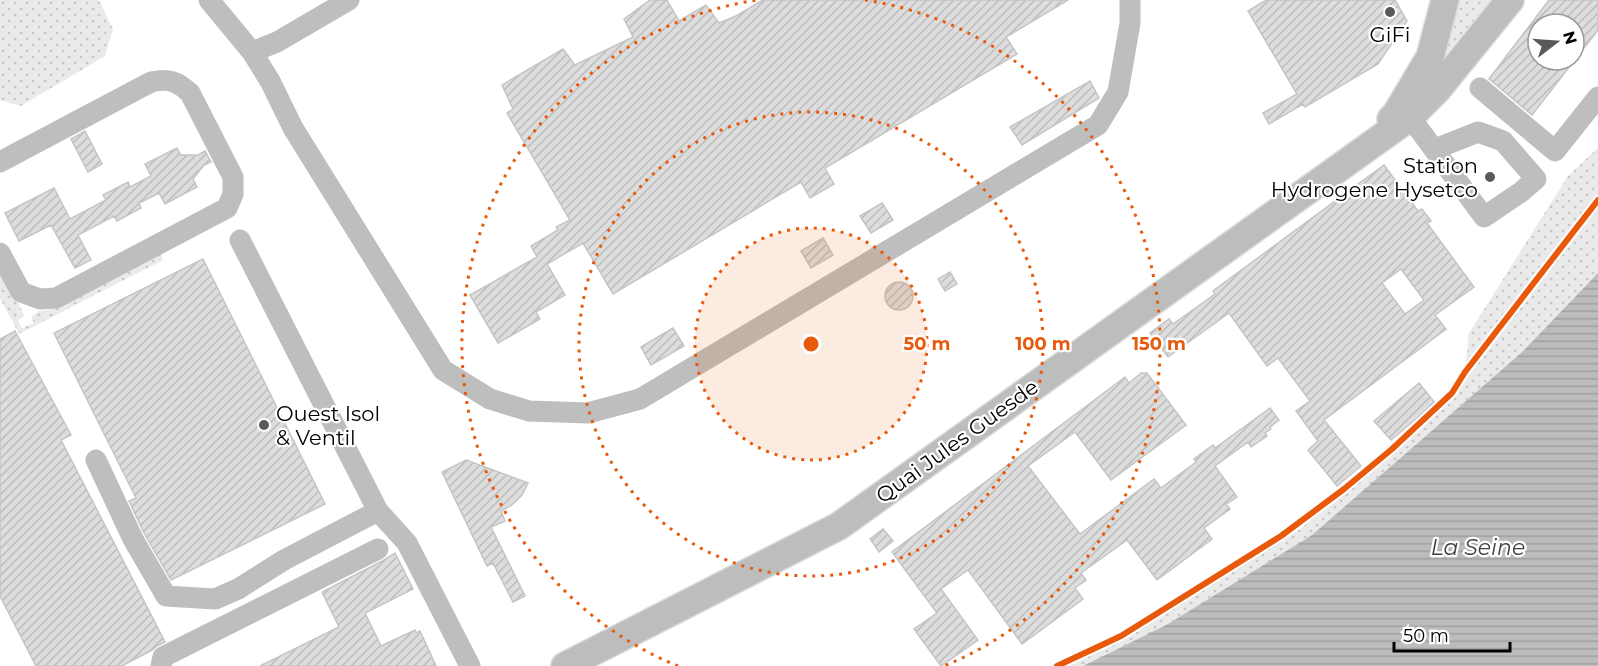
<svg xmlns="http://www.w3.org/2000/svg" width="1598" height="666" font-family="Montserrat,sans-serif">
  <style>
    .grass { fill: url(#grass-dots) }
    .water { fill: url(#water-rules) }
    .building { fill: url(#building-hatch); stroke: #c5c5c5; stroke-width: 1.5; fill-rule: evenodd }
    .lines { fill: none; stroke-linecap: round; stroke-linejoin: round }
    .major-casing { stroke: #dbdbdb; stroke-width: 30 }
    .minor { stroke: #bebebe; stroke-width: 21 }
    .major { stroke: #bdbdbd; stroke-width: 27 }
    .cycleway-casing { stroke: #fff; stroke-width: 10 }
    .cycleway { stroke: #e8590c; stroke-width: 6 }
    .ring { fill: none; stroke: #e8590c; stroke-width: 3; stroke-dasharray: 3 6 }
    .poi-dot { fill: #595959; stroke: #fff; stroke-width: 2 }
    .labels { text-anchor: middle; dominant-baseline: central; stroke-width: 4.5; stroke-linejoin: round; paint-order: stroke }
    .poi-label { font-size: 21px; fill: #000; stroke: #fff }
    .street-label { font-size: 21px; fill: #000; stroke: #fff }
    .water-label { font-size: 22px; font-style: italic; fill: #414141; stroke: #fff }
    .centre { fill: #e8590c; stroke: #fff; stroke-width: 3 }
    .ring-label { font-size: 18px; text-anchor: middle; font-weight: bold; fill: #e8590c; stroke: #fff; stroke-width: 4.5; stroke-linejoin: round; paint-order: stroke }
  </style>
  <defs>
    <pattern id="grass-dots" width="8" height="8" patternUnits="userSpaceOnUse" patternTransform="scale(1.5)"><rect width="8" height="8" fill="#eaeaea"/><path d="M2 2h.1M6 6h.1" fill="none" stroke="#c7c7c7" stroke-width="1.8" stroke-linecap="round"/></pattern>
    <pattern id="water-rules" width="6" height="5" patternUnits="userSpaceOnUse" patternTransform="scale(1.5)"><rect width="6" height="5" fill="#bcbcbc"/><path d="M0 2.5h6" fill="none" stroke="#a0a0a0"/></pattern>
    <pattern id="building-hatch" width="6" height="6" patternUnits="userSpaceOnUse" patternTransform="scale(1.5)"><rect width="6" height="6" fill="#ddd"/><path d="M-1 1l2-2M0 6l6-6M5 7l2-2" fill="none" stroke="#bcbcbc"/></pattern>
  </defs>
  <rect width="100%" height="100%" fill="#fff"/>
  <path class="grass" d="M 0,0 L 99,0 L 113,29 L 105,56 L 21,106 L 0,100 Z
    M 1454,0 L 1491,0 L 1439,63 Z
    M 1598,148 L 1598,200 L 1465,372 L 1469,333 L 1568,176 Z
    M 1598,206 L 1598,273 L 1521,353 L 1312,535 L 1168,624 L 1083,666 L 1065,666 L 1122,640 L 1300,529 L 1359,480 L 1440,410 L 1454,395 Z
    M 160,253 L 163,260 L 19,334 L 0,298 L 0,276 L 17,301 L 24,315 L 24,316 L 18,320 L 22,328 L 34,323 L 31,317 L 39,311 L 49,310 L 61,305 Z"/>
  <path class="water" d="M 1598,273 L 1598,666 L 1083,666 L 1168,624 L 1312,535 L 1521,353 Z"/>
  <path class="building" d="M 650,0 L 667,0 L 679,21 L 706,5 L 719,23 L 736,16 L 763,0 L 1068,0 L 1006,37 L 1017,54 L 825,168 L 834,184 L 810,198 L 801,182 L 613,294 L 583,243 L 547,264 L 565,295 L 536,312 L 540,319 L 498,343 L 470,295 L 537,257 L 531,246 L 558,230 L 556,227 L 570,220 L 507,113 L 513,109 L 502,85 L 563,49 L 575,65 L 633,37 L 624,19 Z
    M 1266,0 L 1395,0 L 1407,21 L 1378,64 L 1305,107 L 1303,104 L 1269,124 L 1263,113 L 1297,94 L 1248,11 Z
    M 1549,0 L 1598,0 L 1598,30 L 1532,115 L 1489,79 ZM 1538,24 L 1574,24 L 1574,60 L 1538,60 Z
    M 1090,81 L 1099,98 L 1022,145 L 1010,127 Z
    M 85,131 L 102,164 L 88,172 L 71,139 Z
    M 177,148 L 181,155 L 198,155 L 205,151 L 211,162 L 204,165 L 193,179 L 197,187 L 165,204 L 159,193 L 139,203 L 141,208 L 117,221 L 114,216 L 78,235 L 91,260 L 75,268 L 51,225 L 19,241 L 5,213 L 54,188 L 70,219 L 106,200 L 103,195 L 128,182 L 130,187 L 151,176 L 145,164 Z
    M 1384,165 L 1418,211 L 1422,209 L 1431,221 L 1427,223 L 1474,287 L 1435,315 L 1446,329 L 1324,420 L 1361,466 L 1337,486 L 1308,450 L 1318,441 L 1296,411 L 1310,401 L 1278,358 L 1267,366 L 1229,313 L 1168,357 L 1150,333 L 1169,319 L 1173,324 L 1215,294 L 1213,291 ZM 1401,269 L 1424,300 L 1405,314 L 1382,283 Z
    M 882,203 L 893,220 L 871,233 L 860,216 Z
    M 823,238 L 833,255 L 811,268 L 801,251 Z
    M 203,259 L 325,504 L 171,580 L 144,533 L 129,501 L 136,498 L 54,333 Z
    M 950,272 L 957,284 L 945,291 L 938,279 Z
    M885 296a14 14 0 1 1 28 0a14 14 0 1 1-28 0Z
    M 673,328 L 684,346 L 651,365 L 641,347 Z
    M 15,331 L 71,435 L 61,440 L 165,642 L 157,646 L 152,650 L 122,666 L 36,666 L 0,596 L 0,339 Z
    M 1141,373 L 1147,373 L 1186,425 L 1111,480 L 1075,432 L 1028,466 L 1080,534 L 1154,479 L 1161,488 L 1196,462 L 1194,459 L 1213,445 L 1215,448 L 1270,408 L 1279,420 L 1270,427 L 1271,429 L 1265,433 L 1267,436 L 1251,447 L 1248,442 L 1215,466 L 1237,497 L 1226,504 L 1230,509 L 1204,528 L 1212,539 L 1157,580 L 1127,540 L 1081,573 L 1086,580 L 1075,588 L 1083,599 L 1022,644 L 968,570 L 941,589 L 978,640 L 941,666 L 914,629 L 937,613 L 892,552 L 1125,377 L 1129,383 Z
    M 1419,383 L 1435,403 L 1391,440 L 1374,421 Z
    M 466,460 L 528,483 L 522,495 L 512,505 L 501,511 L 505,521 L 491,527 L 525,596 L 513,602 L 493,563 L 487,566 L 442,472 Z
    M 883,529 L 893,541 L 879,552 L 870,539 Z
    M 395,553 L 413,589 L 365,613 L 381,646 L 415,630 L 416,633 L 420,631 L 436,666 L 260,666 L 339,627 L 322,592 L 384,560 Z"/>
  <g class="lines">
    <defs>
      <path id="major" d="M 1391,119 L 1396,114 L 1430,57 L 1445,0
        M 565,666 L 839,526 L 1410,117 L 1437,90 L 1510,0"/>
    </defs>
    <use href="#major" class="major-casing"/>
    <path class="minor" d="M 209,0 L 252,52 L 270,81 L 293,128 L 443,370 L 490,399 L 529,411 L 588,413 L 640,399 L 1098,125 L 1118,92 L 1130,23 L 1130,0
      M 252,52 L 277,42 L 349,0
      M 1480,88 L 1555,151 L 1598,97
      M 1410,117 L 1484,217 L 1521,192 L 1536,179 L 1503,141 L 1478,132 L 1435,149
      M 0,162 L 151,82 C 168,78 177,81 190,93 L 233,177 L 233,194 L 227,208 L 56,298 L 40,299 L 21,292 L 0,253
      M 240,240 L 378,511 L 407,543 L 470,666
      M 96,460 L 133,539 L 166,596 L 215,599 L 238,589 L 284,560 L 378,511
      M 161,666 L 163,657 L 378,549"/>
    <use href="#major" class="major"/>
    <defs>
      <path id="cycleway" d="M 1057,666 L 1121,636 L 1281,536 L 1344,489 L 1392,449 L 1452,393 L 1465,372 L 1598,200"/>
    </defs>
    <use href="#cycleway" class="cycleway-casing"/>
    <use href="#cycleway" class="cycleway"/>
  </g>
  <circle cx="811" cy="344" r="116" fill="#e8590c" fill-opacity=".12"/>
  <g class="ring">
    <circle cx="811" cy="344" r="116"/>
    <circle cx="811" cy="344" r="232"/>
    <path d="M678 666A348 348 0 0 1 757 0M865 0A348 348 0 0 1 944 666"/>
  </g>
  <g class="poi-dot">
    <circle cx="1390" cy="12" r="6"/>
    <circle cx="1490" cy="177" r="6"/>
    <circle cx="264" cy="425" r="6"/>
  </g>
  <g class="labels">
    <g class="poi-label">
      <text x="1390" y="34">GiFi</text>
      <text x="1478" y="165" text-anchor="end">Station<tspan x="1478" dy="24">Hydrogene Hysetco</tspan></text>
      <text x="276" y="413" text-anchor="start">Ouest Isol<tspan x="276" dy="24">&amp; Ventil</tspan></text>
    </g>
    <g class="street-label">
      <text transform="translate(957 441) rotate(-36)">Quai Jules Guesde</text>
    </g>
    <g class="water-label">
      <text x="1478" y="547">La Seine</text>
    </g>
  </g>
  <circle cx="811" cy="344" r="9" class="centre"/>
  <g class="ring-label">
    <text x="927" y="350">50 m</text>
    <text x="1043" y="350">100 m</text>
    <text x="1159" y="350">150 m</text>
  </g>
  <g transform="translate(1556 42) rotate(73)"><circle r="28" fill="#ffffff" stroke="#999999" stroke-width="1.5"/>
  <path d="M0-4.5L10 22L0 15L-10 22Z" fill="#595959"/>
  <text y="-9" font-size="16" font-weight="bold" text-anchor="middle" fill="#000000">N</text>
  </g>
  <path d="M1394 642v9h116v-9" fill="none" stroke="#000000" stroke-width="3"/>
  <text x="1403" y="642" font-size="18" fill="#000000" stroke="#ffffff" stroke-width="4.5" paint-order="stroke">50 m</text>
</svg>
